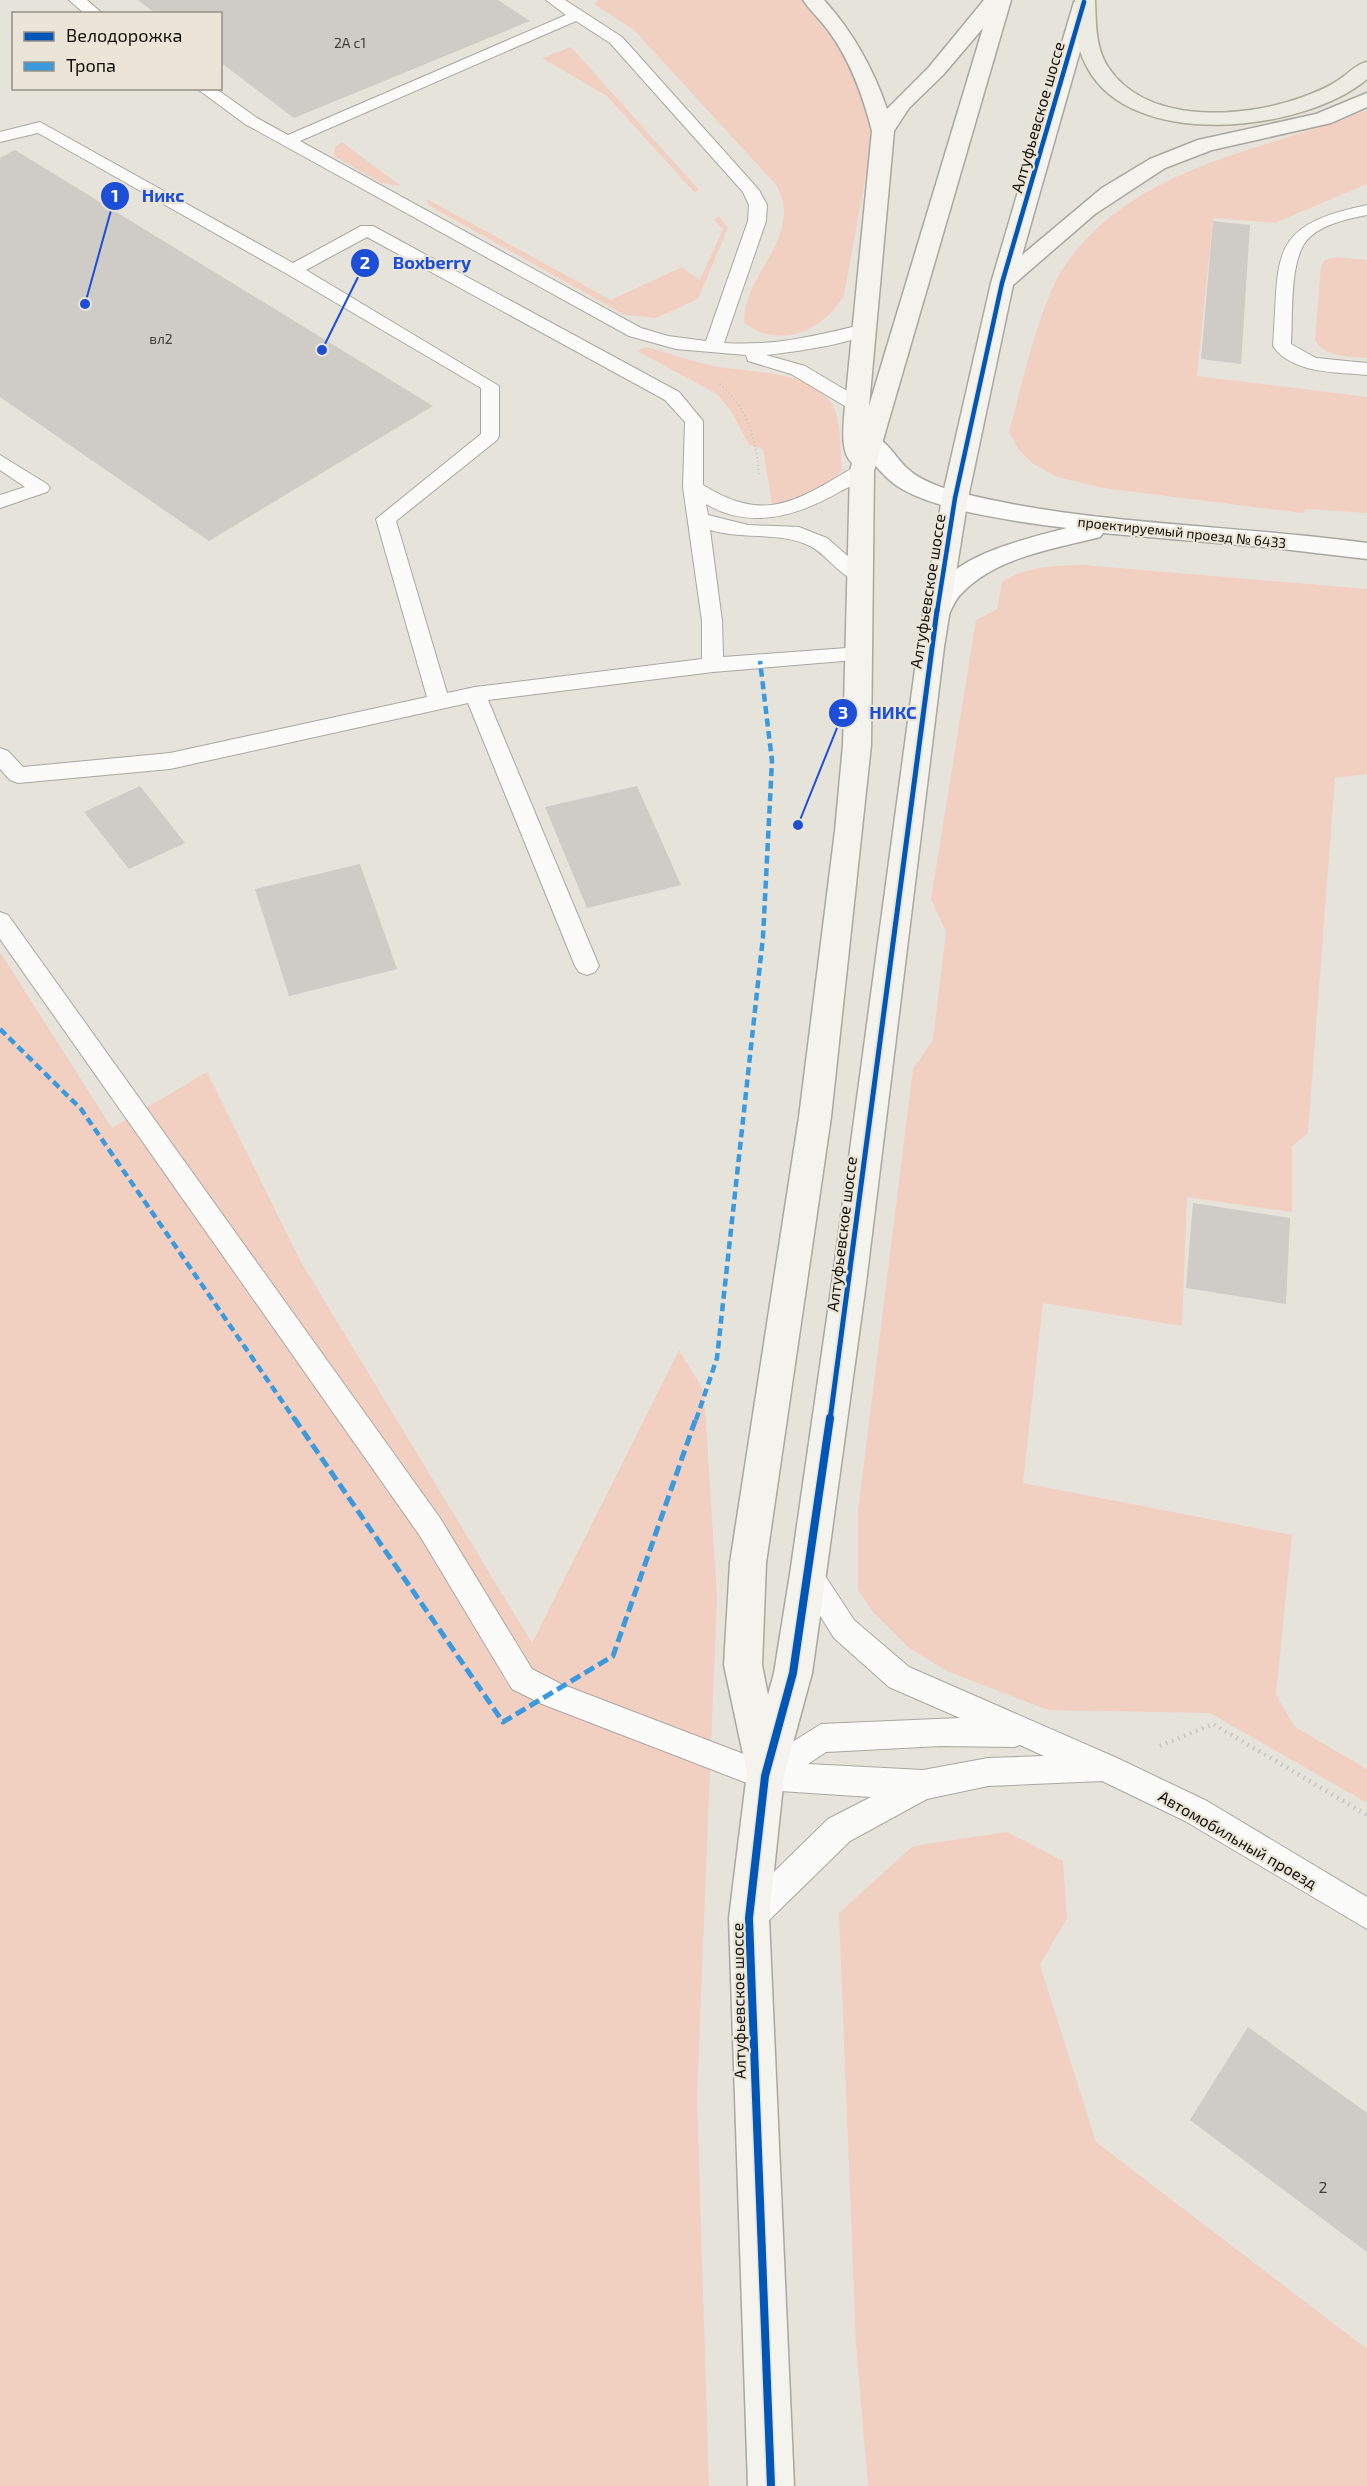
<svg xmlns="http://www.w3.org/2000/svg" width="1367" height="2486" font-family="'Exo 2',sans-serif">
  <style>
    .green { fill: #f2d0c1 }
    .building { fill: #cfcbc6 }
    .lines { fill: none; stroke-linecap: round; stroke-linejoin: round }
    .lane-casing { stroke: #a9a7a1; stroke-width: 2 }
    .street-casing { stroke: #a9a7a1; stroke-width: 3 }
    .secondary-casing { stroke: #a9a7a1; stroke-width: 3 }
    .primary-casing { stroke: #abaa97; stroke-width: 3 }
    .path-far1 { stroke: #c5c5c2; stroke-width: 2; stroke-dasharray: 1 3; stroke-linecap: butt }
    .path { stroke: #c5c5c2; stroke-width: 4.5; stroke-dasharray: 1.5 5; stroke-linecap: butt }
    .lane { fill: #fbfbfa; fill-rule: evenodd }
    .street { fill: #fbfbfa; fill-rule: evenodd }
    .secondary { fill: #f4f3ee; fill-rule: evenodd }
    .primary { fill: #ecece2; fill-rule: evenodd }
    .quiet-far1 { stroke: #3b9ade; stroke-width: 4.5; stroke-dasharray: 8 4.5; stroke-linecap: butt }
    .quiet { stroke: #3b9ade; stroke-width: 5; stroke-dasharray: 11 5; stroke-linecap: butt }
    .cycleway-far2-casing { stroke: #eae5d7; stroke-width: 7 }
    .cycleway-far1-casing { stroke: #eae5d7; stroke-width: 9 }
    .cycleway-casing { stroke: #eae5d7; stroke-width: 11 }
    .cycleway-far2 { stroke: #0057b8; stroke-width: 4.5 }
    .cycleway-far1 { stroke: #0057b8; stroke-width: 5 }
    .cycleway { stroke: #0057b8; stroke-width: 8 }
    .labels { text-anchor: middle; dominant-baseline: central; stroke-width: 4.5; stroke-linejoin: round; paint-order: stroke }
    .number-label { font-size: 14px; fill: #43403c }
    .far-street-label { font-size: 14px; fill: #13110c; stroke: #eae5d7 }
    .street-label { font-size: 16px; fill: #13110c; stroke: #eae5d7 }
    .near-number-label { font-size: 16px; fill: #43403c }
    .leader { fill: none; stroke: #1d4ed8; stroke-width: 2 }
    .callout-dot { fill: #1d4ed8; stroke: #eae5d7; stroke-width: 2 }
    .mark-label { font-size: 18px; text-anchor: middle; font-weight: bold; fill: #fff }
    .callout-label { font-size: 18px; text-anchor: middle; font-weight: bold; fill: #1d4ed8; stroke: #eae5d7; stroke-width: 4.5; stroke-linejoin: round; paint-order: stroke }
  </style>
  <rect width="100%" height="100%" fill="#e6e3db"/>
  <path class="green" d="M 598,0 L 807,0 L 829,28 L 869,98 L 874,132 L 844,295 C 824,331 779,350 744,323 C 743,281 785,252 784,209 C 784,202 780,193 777,186 L 634,30 L 594,4 Z
    M 571,47 L 699,190 L 694,192 L 607,96 L 542,58 Z
    M 1367,110 L 1367,184 L 1275,223 L 1213,218 L 1197,376 L 1367,397 L 1367,513 L 1306,509 L 1303,513 L 1103,488 L 1057,477 L 1032,463 L 1018,449 L 1009,432 C 1022,386 1040,298 1068,261 C 1138,165 1264,151 1367,110 Z
    M 342,142 L 401,186 L 382,183 L 334,156 L 335,147 Z
    M 427,199 L 611,300 L 682,267 L 700,280 L 723,229 L 714,220 L 719,216 L 728,228 L 698,299 L 656,318 L 625,315 L 428,205 Z
    M 1337,257 L 1367,260 L 1367,358 C 1348,356 1325,358 1315,340 L 1321,266 L 1325,260 Z
    M 646,347 C 668,353 691,361 713,366 C 749,373 813,369 833,406 C 842,423 840,451 842,470 C 819,496 805,503 772,504 L 763,449 L 749,445 L 731,411 L 717,394 L 637,351 Z
    M 1083,565 L 1367,589 L 1367,774 L 1335,778 L 1308,1133 L 1292,1146 L 1292,1212 L 1187,1197 L 1182,1326 L 1043,1303 L 1023,1483 L 1292,1535 L 1276,1695 L 1295,1727 L 1367,1769 L 1367,1803 L 1210,1713 L 1048,1710 L 947,1671 L 909,1648 L 873,1612 L 858,1590 L 858,1511 L 913,1069 L 933,1040 L 946,932 L 931,899 L 976,620 L 997,609 L 1002,582 C 1025,566 1056,566 1083,565 Z
    M 0,952 L 112,1128 L 207,1072 L 301,1262 L 532,1643 L 679,1350 L 704,1391 L 717,1597 L 697,2096 L 709,2486 L 0,2486 Z
    M 1007,1832 L 1063,1861 L 1067,1918 L 1040,1965 L 1096,2142 L 1367,2349 L 1367,2486 L 868,2486 L 856,2345 L 839,1913 L 913,1846 Z"/>
  <path class="building" d="M 138,0 L 498,0 L 530,21 L 294,118 L 220,62 L 220,14 L 156,14 Z
    M 15,150 L 433,406 L 209,541 L 0,397 L 0,158 Z
    M 1213,221 L 1250,225 L 1241,364 L 1201,359 Z
    M 140,786 L 185,843 L 129,869 L 84,812 Z
    M 637,786 L 681,885 L 587,908 L 545,807 Z
    M 360,864 L 397,969 L 289,996 L 255,889 Z
    M 1193,1203 L 1290,1218 L 1286,1304 L 1186,1288 Z
    M 1248,2027 L 1367,2113 L 1367,2252 L 1190,2120 Z"/>
  <g class="lines">
    <defs>
      <path id="lane" d="M 69,0 L 87,0 L 103,14 L 85,14 Z
        M 546,0 L 565,0 L 622,37 L 759,190 L 767,205 L 766,221 L 724,343 C 777,346 815,336 865,324 L 871,325 L 874,329 C 864,343 786,353 766,355 L 805,366 L 864,401 L 866,405 L 864,409 L 850,409 L 791,374 L 748,361 L 746,355 L 676,349 L 629,336 L 245,124 L 196,88 L 215,88 L 257,118 L 288,135 L 566,15 ZM 576,21 L 610,43 L 743,192 L 749,205 L 748,221 L 706,341 L 668,336 L 641,328 L 300,141 Z
        M 40,122 L 293,263 L 361,226 L 373,226 L 679,392 L 703,421 L 703,485 C 758,519 787,507 839,476 C 849,470 857,464 869,467 L 872,471 C 865,480 851,486 841,491 C 800,515 751,531 706,504 L 708,515 L 748,525 L 799,527 L 827,538 L 871,576 L 868,581 C 846,587 829,555 810,546 C 779,531 743,540 710,530 L 722,621 L 723,657 L 860,647 L 867,649 L 870,654 L 867,659 L 713,672 L 488,700 L 599,966 L 595,972 L 587,975 L 579,972 L 575,966 L 468,703 L 170,769 L 18,783 L 10,780 L 0,769 L 0,748 L 8,751 L 23,767 L 170,753 L 427,697 L 376,519 L 481,434 L 481,388 L 287,274 L 38,133 L 0,142 L 0,132 ZM 367,237 L 665,400 L 685,422 L 683,487 L 702,621 L 702,659 L 475,687 L 447,693 L 396,521 L 497,440 L 499,436 L 499,386 L 306,270 Z
        M 1367,205 L 1367,215 C 1348,219 1321,224 1307,240 C 1289,261 1293,317 1291,344 L 1316,358 L 1367,363 L 1367,375 C 1337,372 1292,374 1273,346 C 1280,257 1265,226 1367,205 Z
        M 0,455 L 47,484 L 50,488 L 47,492 L 0,508 L 0,495 L 25,487 L 0,470 Z
        M 0,912 L 8,915 L 440,1518 L 532,1669 L 561,1684 L 762,1761 L 821,1724 L 960,1718 L 889,1687 L 834,1638 L 794,1574 L 798,1565 L 808,1561 L 818,1565 L 854,1620 L 909,1667 L 1117,1758 L 1207,1801 L 1367,1897 L 1367,1929 L 1185,1821 L 1102,1781 L 988,1786 L 927,1799 L 850,1841 L 760,1929 L 749,1933 L 738,1929 L 734,1918 L 738,1907 L 828,1819 L 871,1797 L 765,1790 L 542,1704 L 512,1689 L 420,1536 L 0,939 ZM 1020,1745 L 1044,1756 L 988,1758 L 923,1770 L 808,1764 L 826,1752 L 941,1746 L 1014,1747 Z"/>
      <path id="street" d="M 872,436 C 888,440 896,459 908,469 C 920,480 937,486 953,491 C 1088,526 1229,524 1367,543 L 1367,559 L 1274,548 L 1103,533 L 1100,537 C 1054,549 996,557 962,593 C 954,600 951,612 945,621 L 936,624 L 927,621 L 923,615 C 929,604 933,592 941,583 C 967,552 1029,538 1067,528 C 1020,522 942,512 902,489 C 886,480 874,464 863,449 L 860,444 L 863,439 Z"/>
      <path id="secondary" d="M 803,0 L 824,0 C 853,32 873,68 887,109 L 929,67 L 984,0 L 1011,0 L 874,471 L 871,745 L 831,1117 L 766,1563 L 762,1665 L 768,1695 L 774,1673 L 790,1574 L 832,1283 L 918,647 L 942,498 L 991,283 L 1074,2 L 1094,2 L 1022,255 L 1102,188 L 1150,159 L 1198,140 L 1316,114 L 1367,93 L 1367,107 L 1331,123 L 1212,150 L 1165,168 L 1095,214 L 1013,285 L 968,498 L 944,647 L 866,1283 L 826,1574 L 812,1673 L 784,1776 L 769,1918 L 794,2486 L 748,2486 L 729,1918 L 747,1773 L 724,1665 L 730,1563 L 799,1117 L 835,831 L 843,745 L 850,471 L 852,463 C 839,451 844,422 845,405 L 872,131 C 863,96 851,62 830,33 C 822,21 811,12 803,0 ZM 983,28 L 869,406 L 894,131 L 909,108 L 943,75 Z"/>
      <path id="primary" d="M 1075,0 L 1095,0 C 1096,22 1095,47 1108,67 C 1147,126 1245,118 1303,97 C 1316,92 1329,87 1340,79 C 1349,73 1356,64 1367,62 L 1367,79 C 1305,132 1131,152 1087,67 C 1075,46 1076,23 1075,0 Z"/>
    </defs>
    <use href="#lane" class="lane-casing"/>
    <use href="#street" class="street-casing"/>
    <use href="#secondary" class="secondary-casing"/>
    <use href="#primary" class="primary-casing"/>
    <path class="path-far1" d="M 720,384 C 748,409 756,438 759,475"/>
    <path class="path" d="M 1160,1746 L 1213,1724 L 1367,1815"/>
    <use href="#lane" class="lane"/>
    <use href="#street" class="street"/>
    <use href="#secondary" class="secondary"/>
    <use href="#primary" class="primary"/>
    <path class="quiet-far1" d="M 0,1029 L 81,1109 L 295,1420
      M 696,1420 L 717,1358 L 763,937 L 772,761 L 760,661"/>
    <path class="quiet" d="M 294,1418 L 503,1722 L 613,1656 L 696,1418"/>
    <defs>
      <path id="cycleway-far2" d="M 937,612 L 955,498 L 1002,283 L 1084,2"/>
      <path id="cycleway-far1" d="M 830,1420 L 937,610"/>
      <path id="cycleway" d="M 771,2486 L 749,1918 L 765,1776 L 793,1673 L 830,1418"/>
    </defs>
    <use href="#cycleway-far2" class="cycleway-far2-casing"/>
    <use href="#cycleway-far1" class="cycleway-far1-casing"/>
    <use href="#cycleway" class="cycleway-casing"/>
    <use href="#cycleway-far2" class="cycleway-far2"/>
    <use href="#cycleway-far1" class="cycleway-far1"/>
    <use href="#cycleway" class="cycleway"/>
  </g>
  <g class="labels">
    <g class="number-label">
      <text x="350" y="42">2А с1</text>
      <text x="161" y="338">вл2</text>
    </g>
    <g class="far-street-label">
      <text transform="translate(1182 532) rotate(6)">проектируемый проезд № 6433</text>
    </g>
    <g class="street-label">
      <text transform="translate(1037 117) rotate(-74)">Алтуфьевское шоссе</text>
      <text transform="translate(927 591) rotate(-81)">Алтуфьевское шоссе</text>
      <text transform="translate(841 1234) rotate(-83)">Алтуфьевское шоссе</text>
      <text transform="translate(1238 1839) rotate(30)">Автомобильный проезд</text>
      <text transform="translate(738 2001) rotate(-91)">Алтуфьевское шоссе</text>
    </g>
    <g class="near-number-label">
      <text x="1323" y="2186">2</text>
    </g>
  </g>
  <path class="leader" d="M85 304L115 196M322 350L365 263M798 825L843 713"/>
  <g class="callout-dot">
    <circle cx="85" cy="304" r="6"/>
    <circle cx="322" cy="350" r="6"/>
    <circle cx="798" cy="825" r="6"/>
    <circle cx="115" cy="196" r="15"/>
    <circle cx="365" cy="263" r="15"/>
    <circle cx="843" cy="713" r="15"/>
  </g>
  <g class="mark-label">
    <text x="115" y="202">1</text>
    <text x="365" y="269">2</text>
    <text x="843" y="719">3</text>
  </g>
  <g class="callout-label">
    <text x="163" y="202">Никс</text>
    <text x="432" y="269">Boxberry</text>
    <text x="893" y="719">НИКС</text>
  </g>
  <rect x="12" y="12" width="210" height="78" fill="#eae5d7" stroke="#949086" stroke-width="1.5"/>
  <rect x="24" y="32" width="30" height="9" fill="#0057b8" stroke="#949086" stroke-width="1.5"/>
  <text x="66" y="42" font-size="18" fill="#13110c">Велодорожка</text>
  <rect x="24" y="62" width="30" height="9" fill="#3b9ade" stroke="#949086" stroke-width="1.5"/>
  <text x="66" y="72" font-size="18" fill="#13110c">Тропа</text>
</svg>
